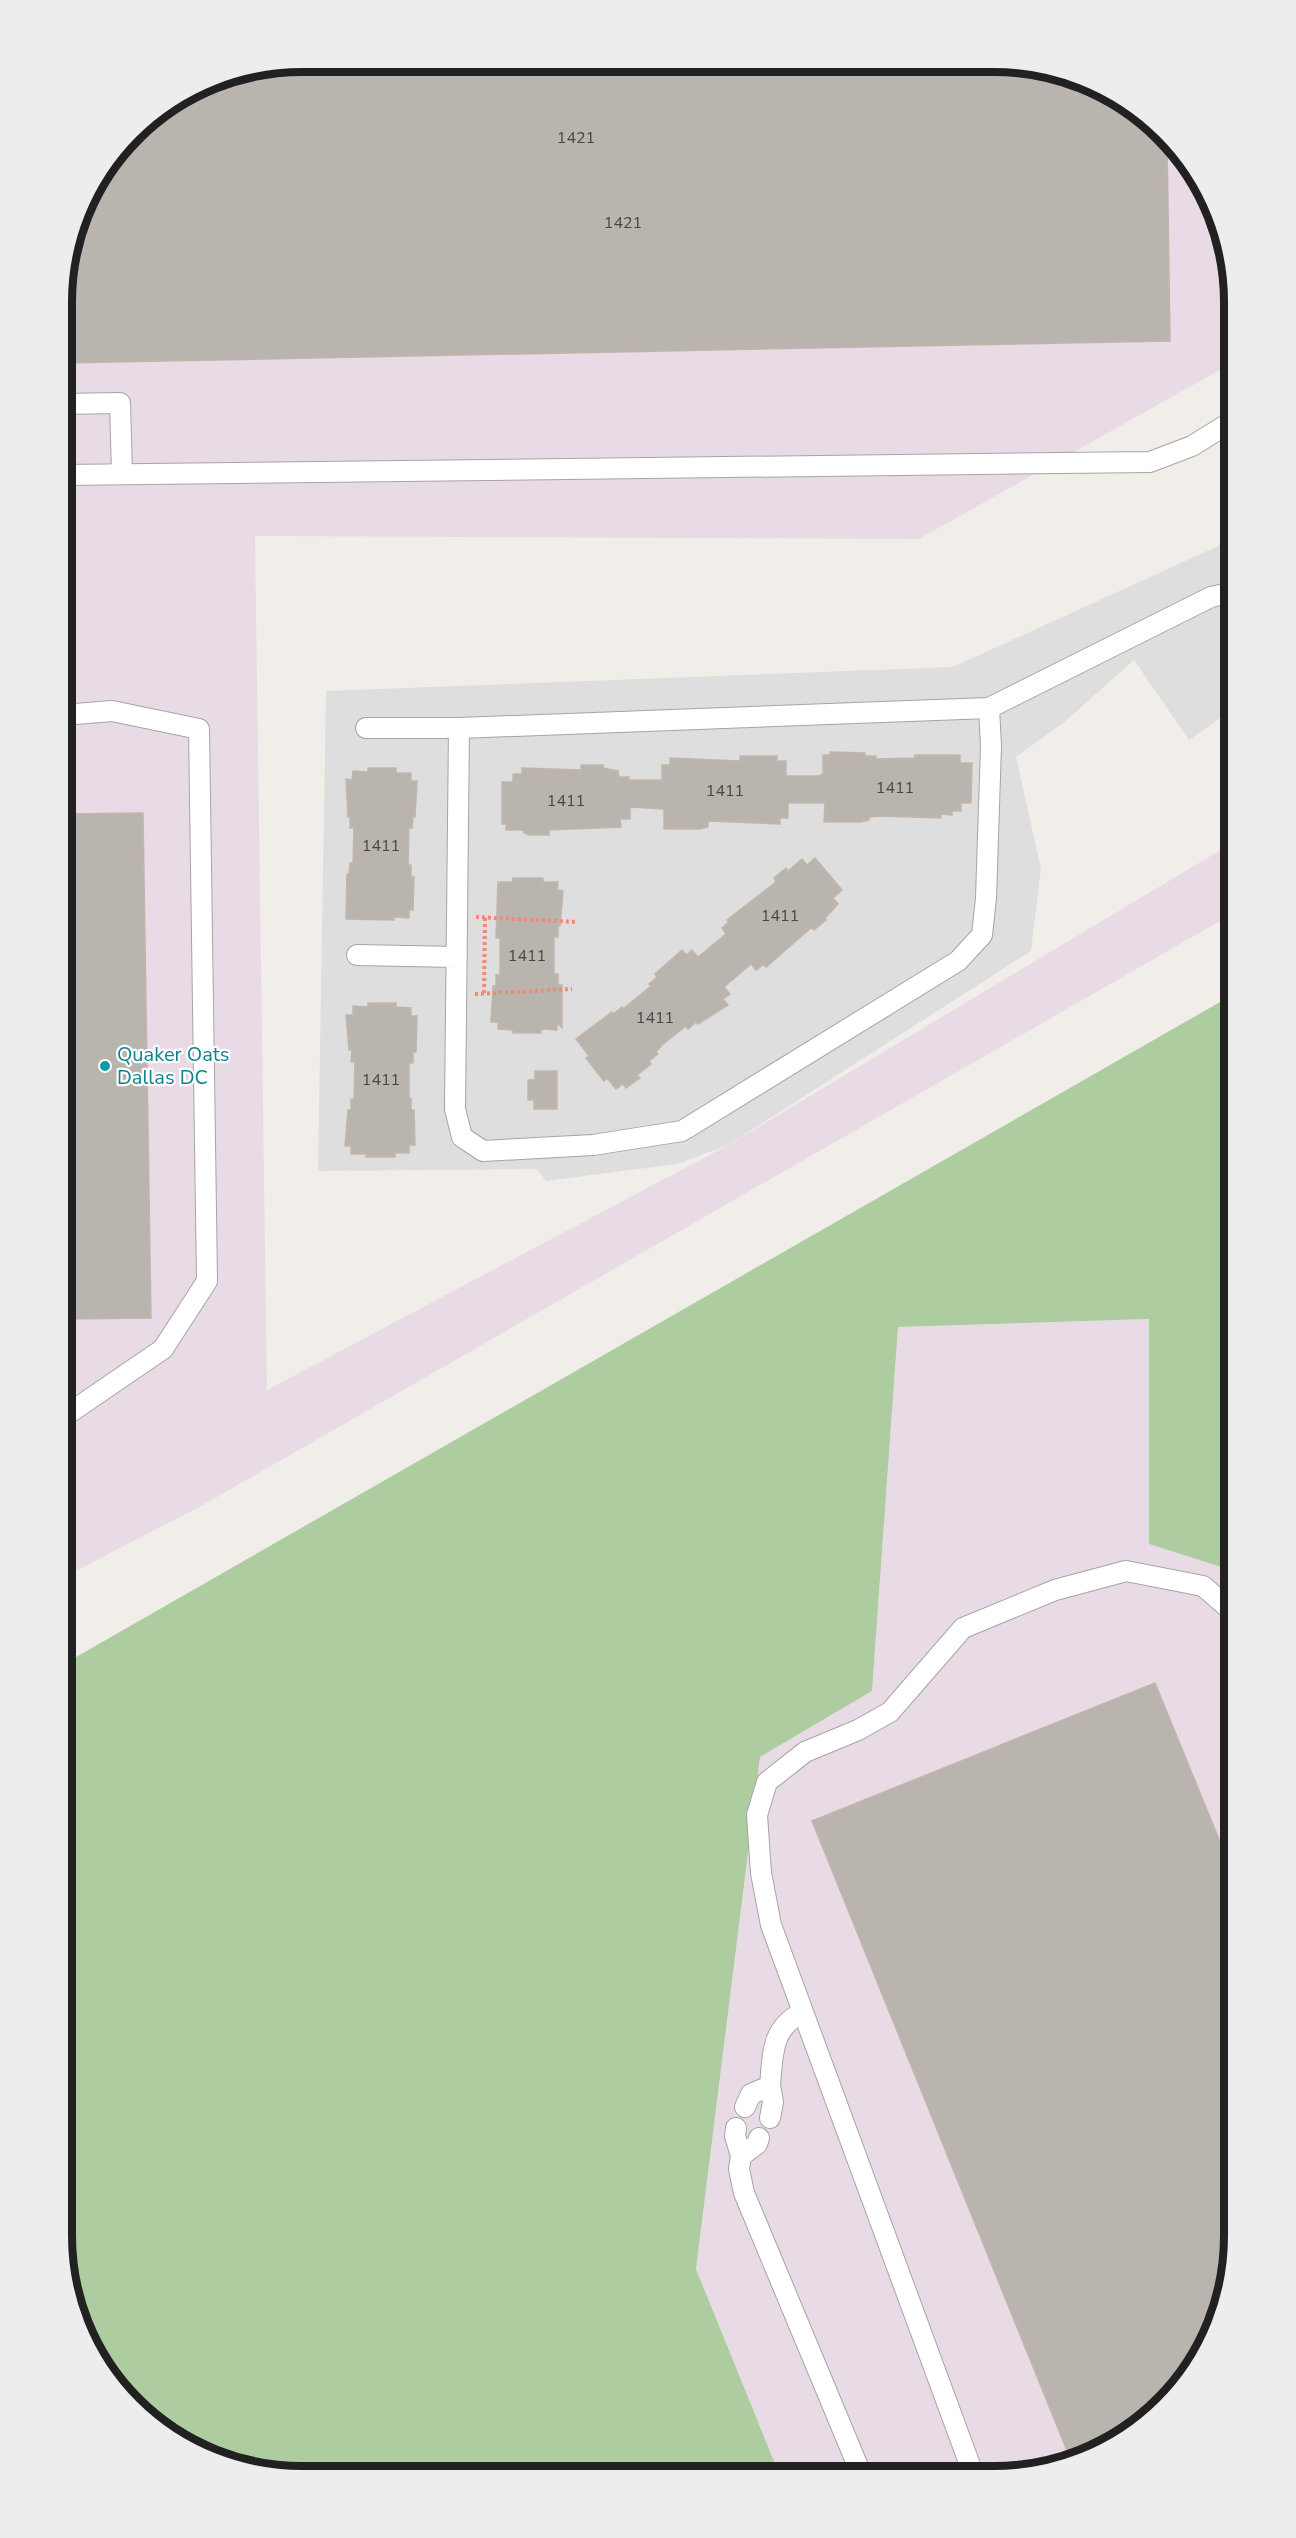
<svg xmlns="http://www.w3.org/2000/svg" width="1296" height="2538" font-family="'Nunito Sans',sans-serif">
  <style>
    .residential { fill: #dfdede }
    .industrial { fill: #e9dbe6 }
    .forest { fill: #adcda1 }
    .building { fill: #bab4ae; stroke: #c2b6ac; stroke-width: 1.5 }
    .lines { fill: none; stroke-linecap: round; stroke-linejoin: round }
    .minor-casing { stroke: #a5a5a5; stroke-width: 22 }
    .path { stroke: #f0897a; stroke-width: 4; stroke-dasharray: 3 3; stroke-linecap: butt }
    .minor { stroke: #fff; stroke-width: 20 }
    .culture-dot { fill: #0f9aa8; stroke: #fff; stroke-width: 2 }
    .labels { text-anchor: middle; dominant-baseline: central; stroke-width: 4.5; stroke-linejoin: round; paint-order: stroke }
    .number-label { font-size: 16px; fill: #474644 }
    .culture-label { font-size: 20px; fill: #0d838f; stroke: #fff; text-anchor: start }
    .rim { fill: none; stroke: #212121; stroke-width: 8 }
  </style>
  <rect width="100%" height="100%" fill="#f1eee9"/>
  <path class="residential" d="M 1234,532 L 1234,708 L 1189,740 L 1134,660 L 1062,724 L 1016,757 L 1041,869 L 1031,951 L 728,1145 L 677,1164 L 546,1181 L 537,1169 L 318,1171 L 326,691 L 953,667 L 1218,546 Z"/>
  <path class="industrial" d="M 302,62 L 1040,66 L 1100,87 L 1153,122 L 1194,169 L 1222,225 L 1234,302 L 1234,362 L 919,539 L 255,536 L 267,1390 L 728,1145 L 1234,842 L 1234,913 L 203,1505 L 62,1578 L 64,271 L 87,196 L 143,122 L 211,80 Z
    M 1149,1319 L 1149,1544 L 1234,1571 L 1234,2252 L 1216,2327 L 1185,2383 L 1128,2436 L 1071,2464 L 994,2476 L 780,2476 L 696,2269 L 760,1757 L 872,1691 L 898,1327 Z"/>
  <path class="forest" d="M 1234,994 L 1234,1571 L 1149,1544 L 1149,1319 L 898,1327 L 872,1691 L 760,1757 L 696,2269 L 780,2476 L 271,2474 L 196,2452 L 144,2417 L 102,2369 L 74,2313 L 62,2236 L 62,1665 Z"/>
  <path class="building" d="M 302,62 L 1040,66 L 1100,87 L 1153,122 L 1167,138 L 1170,341 L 63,363 L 64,271 L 87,196 L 143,122 L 211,80 Z
    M 830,752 L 865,753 L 865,756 L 876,756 L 876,759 L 914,758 L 915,755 L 960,755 L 960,763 L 972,763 L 971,803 L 961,803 L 961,811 L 952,811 L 952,815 L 941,814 L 941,818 L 880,816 L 869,817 L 869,820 L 861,822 L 824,822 L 825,803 L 788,803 L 788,818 L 780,818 L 780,824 L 708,821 L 708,827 L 700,829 L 664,829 L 664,809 L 630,807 L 630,819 L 620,819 L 621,827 L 549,830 L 549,835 L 530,835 L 524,833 L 524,830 L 506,830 L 506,824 L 502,824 L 502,782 L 513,782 L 513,774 L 522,774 L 522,768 L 581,770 L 581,765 L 603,765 L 603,768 L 618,771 L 619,777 L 629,777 L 629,780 L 662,780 L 662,765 L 670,765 L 670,758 L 740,761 L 740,756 L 777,756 L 777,761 L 786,761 L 786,776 L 819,776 L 823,774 L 823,755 L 830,755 Z
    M 368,768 L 396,768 L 396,773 L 411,773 L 411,781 L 417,781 L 415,817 L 413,817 L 412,828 L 409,828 L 408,865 L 411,865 L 411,877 L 414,877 L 413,910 L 409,909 L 409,918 L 394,917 L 394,920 L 346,919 L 347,874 L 349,874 L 350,863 L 353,863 L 354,828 L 350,828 L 350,817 L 348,817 L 346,779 L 352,780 L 353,771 L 368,772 Z
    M 143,813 L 151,1318 L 62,1319 L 63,814 Z
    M 815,858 L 842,890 L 833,898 L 838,904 L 825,918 L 826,920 L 814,930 L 812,927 L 766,967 L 764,964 L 756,970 L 751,964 L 724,987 L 730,994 L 723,999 L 728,1005 L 698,1024 L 696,1022 L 688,1029 L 686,1026 L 662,1045 L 656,1052 L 658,1054 L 649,1061 L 651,1064 L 637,1075 L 640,1078 L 626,1088 L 623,1084 L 616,1089 L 607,1078 L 604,1081 L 586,1058 L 589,1056 L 576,1039 L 612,1012 L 613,1014 L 622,1007 L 623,1009 L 651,986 L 649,984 L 657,977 L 655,974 L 682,950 L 686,955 L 692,950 L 698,957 L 726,934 L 722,928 L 729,922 L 727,920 L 776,882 L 774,878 L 786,868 L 788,871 L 802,859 L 807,865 Z
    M 513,878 L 543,878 L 543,882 L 558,882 L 557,890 L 563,891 L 560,926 L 558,926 L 558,937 L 554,937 L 554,974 L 558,974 L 558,985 L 562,985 L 562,1028 L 557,1022 L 557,1030 L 541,1029 L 541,1033 L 513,1033 L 513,1030 L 498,1029 L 498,1022 L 491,1022 L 493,986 L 496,986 L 496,975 L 500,975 L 500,938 L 496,938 L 498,882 L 512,882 Z
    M 368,1003 L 396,1003 L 396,1007 L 411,1008 L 411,1016 L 417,1016 L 416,1052 L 413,1052 L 413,1063 L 409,1063 L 409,1098 L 411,1098 L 411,1110 L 414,1110 L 415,1145 L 409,1145 L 409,1153 L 395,1153 L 395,1157 L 366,1157 L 366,1154 L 351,1154 L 351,1146 L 345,1146 L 348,1110 L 351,1110 L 351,1099 L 354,1099 L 355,1062 L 351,1062 L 352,1050 L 349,1050 L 346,1015 L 353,1015 L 353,1006 L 368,1007 Z
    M 535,1071 L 557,1071 L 557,1109 L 534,1109 L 534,1100 L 528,1100 L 528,1080 L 535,1080 Z
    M 1155,1683 L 1234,1876 L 1234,2252 L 1216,2327 L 1185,2383 L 1128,2436 L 1072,2463 L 812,1821 Z"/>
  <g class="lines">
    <defs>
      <path id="minor" d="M 63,404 L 120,403 L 122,474
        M 63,475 L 1150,462 L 1192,446 L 1234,420
        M 366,728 L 459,728 L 989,708 L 1211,597 L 1234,592
        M 459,728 L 455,1109 L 462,1137 L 483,1151 L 593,1145 L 682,1131 L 958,961 L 982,935 L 986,898 L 991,746 L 989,708
        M 357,955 L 457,957
        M 62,1418 L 163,1349 L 207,1281 L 199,729 L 112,711 L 63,715
        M 770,2086 C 773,2053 771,2028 803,2012
        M 745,2107 L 751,2094 L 770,2086 L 773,2102 L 770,2118
        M 736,2128 L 735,2136 L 741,2156 L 757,2144 L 759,2138
        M 741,2156 L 739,2169 L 744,2193 L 862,2476
        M 974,2476 L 771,1925 L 761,1873 L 757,1815 L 767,1782 L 805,1752 L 858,1730 L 890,1712 L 963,1628 L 1055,1590 L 1126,1571 L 1203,1586 L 1234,1613"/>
    </defs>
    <use href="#minor" class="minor-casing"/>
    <path class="path" d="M 476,917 L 577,922
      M 484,993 L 485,918
      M 475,994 L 572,989"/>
    <use href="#minor" class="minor"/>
  </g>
  <circle class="culture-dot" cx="105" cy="1066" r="6"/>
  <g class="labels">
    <g class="number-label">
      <text x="576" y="138">1421</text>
      <text x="623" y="223">1421</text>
      <text x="895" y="788">1411</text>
      <text x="725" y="791">1411</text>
      <text x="566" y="801">1411</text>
      <text x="381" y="846">1411</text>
      <text x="780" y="916">1411</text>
      <text x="527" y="956">1411</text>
      <text x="655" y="1018">1411</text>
      <text x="381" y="1080">1411</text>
    </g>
    <g class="culture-label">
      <text x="117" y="1054">Quaker Oats<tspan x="117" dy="23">Dallas DC</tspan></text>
    </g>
  </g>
  <path d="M0 0H1296V2538H0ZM302 72H994A230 230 0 0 1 1224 302V2236A230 230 0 0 1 994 2466H302A230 230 0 0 1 72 2236V302A230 230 0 0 1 302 72Z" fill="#ededed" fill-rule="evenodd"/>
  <path class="rim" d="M302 72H994A230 230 0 0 1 1224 302V2236A230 230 0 0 1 994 2466H302A230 230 0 0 1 72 2236V302A230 230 0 0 1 302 72Z"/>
</svg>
